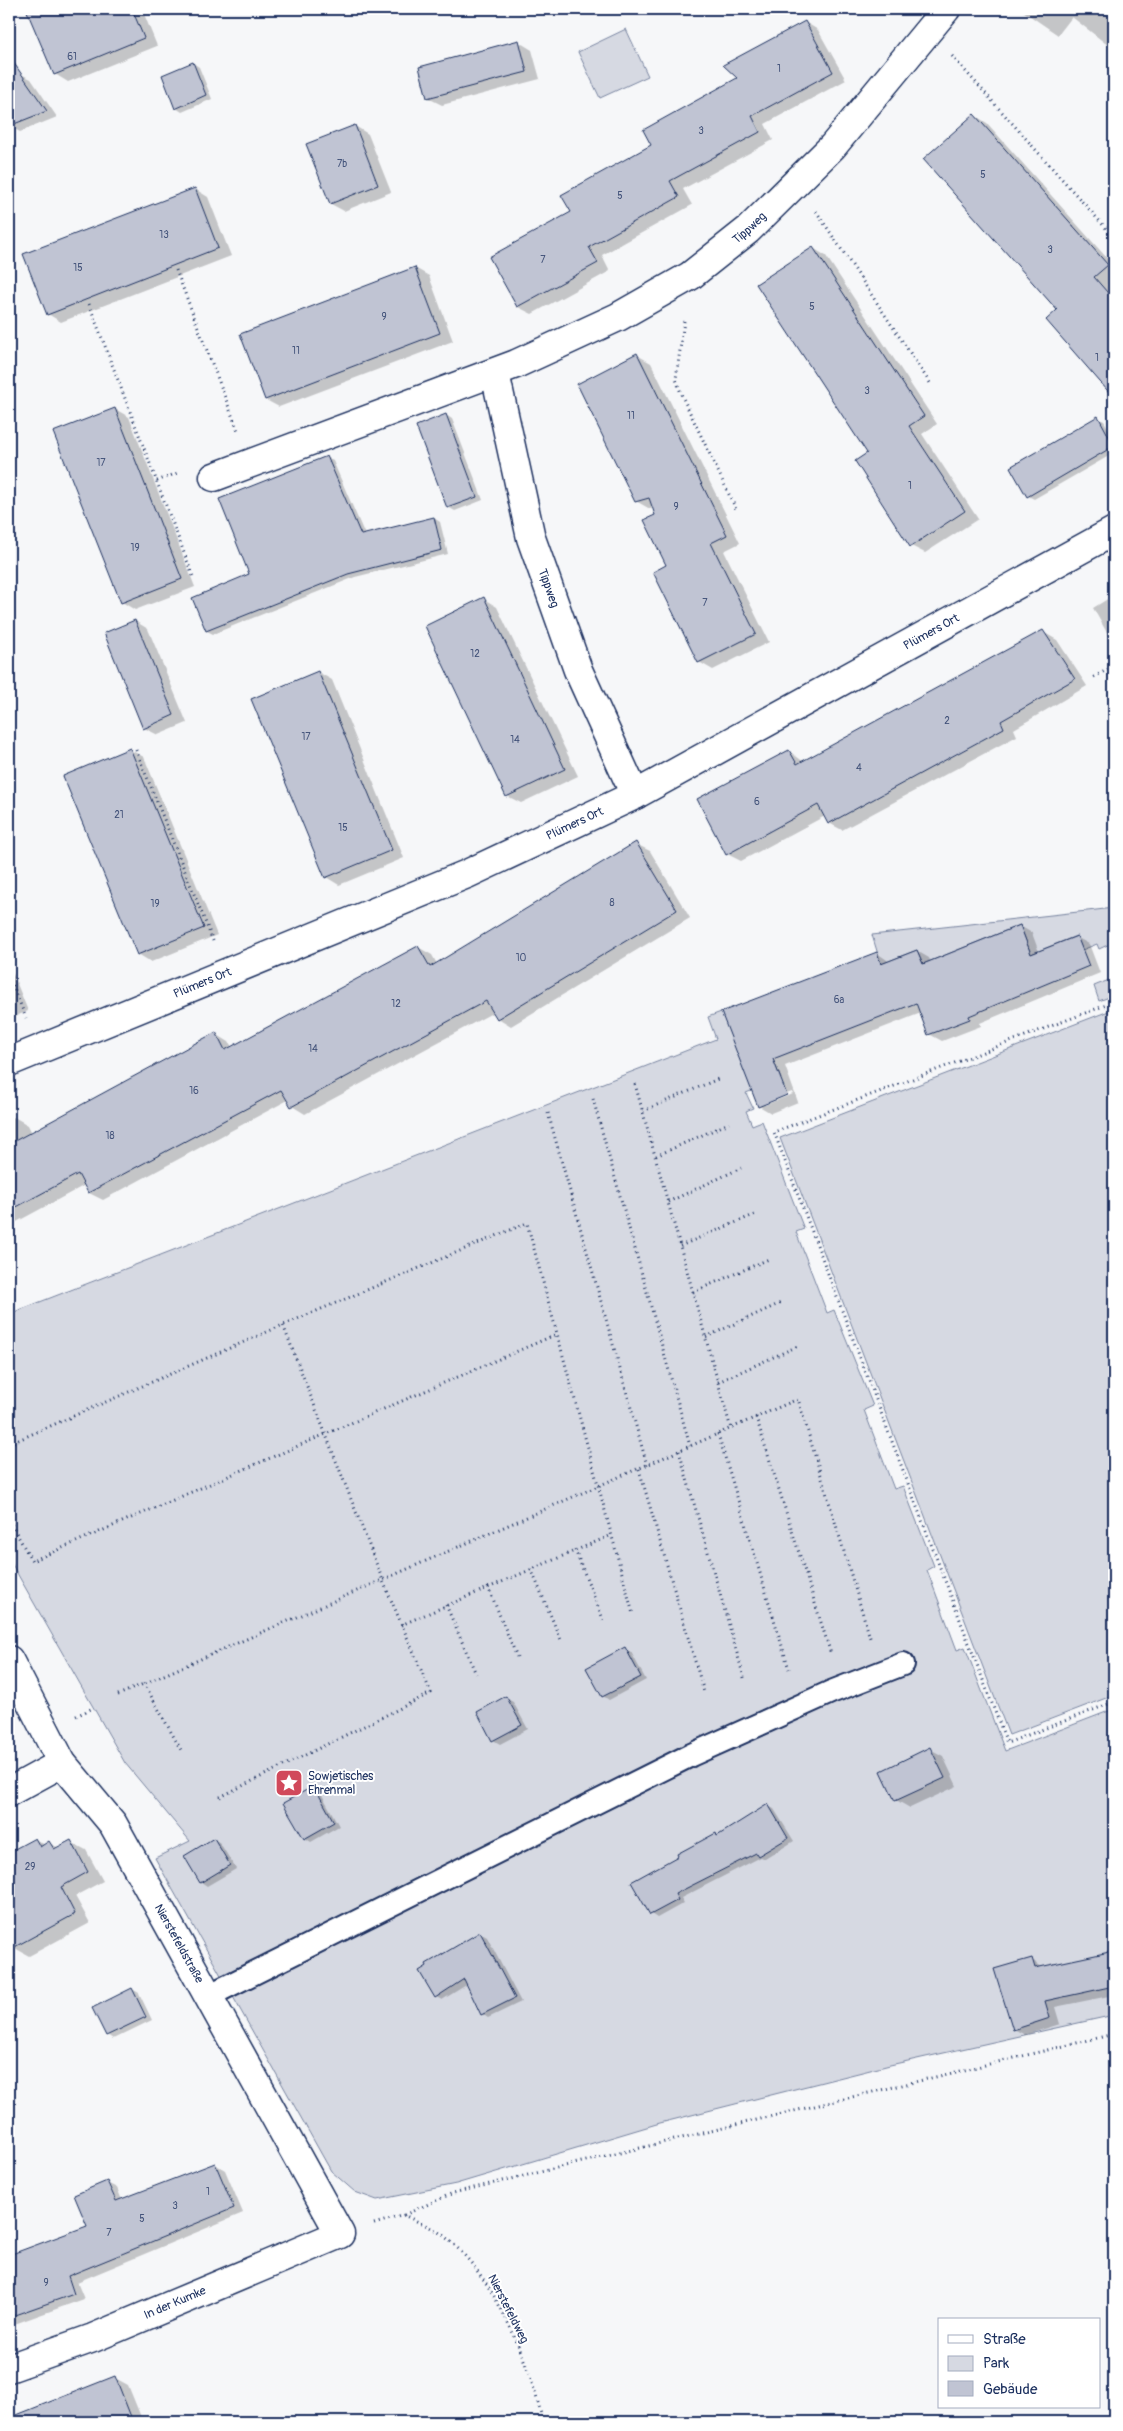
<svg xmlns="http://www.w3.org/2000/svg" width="1123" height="2431" font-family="Pangolin,sans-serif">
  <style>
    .green { fill: #d6d9e2; stroke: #7884a0 }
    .shadow { fill: #0003; fill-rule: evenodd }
    .building { fill: #c0c4d3; stroke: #1b2f5e }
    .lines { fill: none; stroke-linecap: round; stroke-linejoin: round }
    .lane-casing { stroke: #1b2f5e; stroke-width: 26 }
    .street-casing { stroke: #1b2f5e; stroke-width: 31 }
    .path { stroke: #1b2f5e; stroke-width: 3; stroke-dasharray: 1 4; stroke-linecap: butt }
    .lane { stroke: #fff; stroke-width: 22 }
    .street { stroke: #fff; stroke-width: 28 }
    .labels { text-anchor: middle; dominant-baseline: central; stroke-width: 4; stroke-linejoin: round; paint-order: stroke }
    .number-label { font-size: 10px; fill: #44547b }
    .street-label { font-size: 12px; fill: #1b2f5e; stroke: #fff }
    .poi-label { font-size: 12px; fill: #1b2f5e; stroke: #fff; text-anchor: start }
  </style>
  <rect width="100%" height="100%" fill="#f6f7f9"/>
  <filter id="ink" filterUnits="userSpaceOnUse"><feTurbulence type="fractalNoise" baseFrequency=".02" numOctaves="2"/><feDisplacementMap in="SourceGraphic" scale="10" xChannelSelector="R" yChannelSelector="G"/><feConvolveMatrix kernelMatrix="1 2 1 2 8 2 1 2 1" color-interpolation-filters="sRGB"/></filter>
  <g filter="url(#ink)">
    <path class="green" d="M 626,29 L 648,76 L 600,98 L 578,52 Z
      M 1114,908 L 1114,942 L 1099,949 L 1097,944 L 1082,950 L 1076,936 L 1031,954 L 1020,925 L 923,964 L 917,950 L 881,964 L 872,935 Z
      M 1114,978 L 1114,995 L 1099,1001 L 1094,986 Z
      M 1114,1009 L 1114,1695 L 1009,1735 L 780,1138 Z
      M 721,1012 L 760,1027 L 781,1079 L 746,1093 L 753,1108 L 746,1111 L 752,1125 L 762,1121 L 804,1229 L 796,1232 L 827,1313 L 834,1310 L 873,1406 L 864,1410 L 894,1489 L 903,1486 L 934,1566 L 927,1570 L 957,1650 L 965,1647 L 1005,1751 L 1114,1709 L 1114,2015 L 890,2065 L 660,2123 L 456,2184 L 377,2200 L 355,2192 L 331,2171 L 155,1858 L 190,1841 L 125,1763 L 9,1559 L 9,1314 L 716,1039 L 708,1017 Z"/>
    <path class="shadow" d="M 35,9 L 142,9 L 157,46 L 68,82 L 55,74 L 28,11 Z
      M 1020,9 L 1114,9 L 1114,50 L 1072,17 L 1058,35 Z
      M 805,22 L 818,30 L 846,80 L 765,124 L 773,140 L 683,189 L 692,205 L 602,255 L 610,271 L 532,314 L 518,307 L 491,257 L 572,212 L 739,79 Z
      M 519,42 L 532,50 L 540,79 L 442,105 L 428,98 L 421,68 Z
      M 193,63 L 199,67 L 212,99 L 182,112 L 176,108 Z
      M 19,73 L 31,79 L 57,117 L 20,132 L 9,126 L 9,77 Z
      M 974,115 L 987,123 L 1114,266 L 1114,279 L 1107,285 L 1114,293 L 1114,396 L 1047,320 L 1058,310 Z
      M 355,126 L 368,134 L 391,192 L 344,211 L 331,204 Z
      M 195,189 L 208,197 L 231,256 L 61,322 L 48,314 Z
      M 813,248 L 826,256 L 937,424 L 922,434 L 978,519 L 925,553 L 911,546 L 869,453 Z
      M 415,268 L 429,276 L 453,341 L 279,407 L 266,400 Z
      M 637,355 L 651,363 L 740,543 L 724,551 L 769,642 L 713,670 L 699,662 L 668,565 L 654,508 L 650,509 L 636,501 Z
      M 115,409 L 129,417 L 195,587 L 135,610 L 122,602 Z
      M 446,415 L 452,419 L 483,500 L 455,511 L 448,507 Z
      M 1098,418 L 1104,421 L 1114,438 L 1114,453 L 1034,499 L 1028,496 Z
      M 327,457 L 333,461 L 365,535 L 434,518 L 440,522 L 448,554 L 355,577 L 213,634 L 207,631 L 251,574 Z
      M 1114,595 L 1114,645 L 1093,608 Z
      M 484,599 L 497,607 L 578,776 L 521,803 L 507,796 Z
      M 135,621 L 148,629 L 187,723 L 158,735 L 144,728 Z
      M 1043,632 L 1057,640 L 1087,686 L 1014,729 L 1017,736 L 842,830 L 829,823 L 825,816 L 741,861 L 727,854 L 789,751 L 804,762 Z
      M 318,672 L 332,680 L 404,858 L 339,885 L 326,877 Z
      M 130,750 L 144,757 L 217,935 L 151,962 L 138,954 Z
      M 636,844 L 650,851 L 690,918 L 511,1026 L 498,1018 L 494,1012 L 305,1114 L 292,1106 L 288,1100 L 103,1200 L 89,1193 L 85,1185 L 9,1226 L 9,1120 L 14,1117 L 28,1125 L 32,1133 L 216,1034 L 229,1042 L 232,1047 L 418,947 L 432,955 L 437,964 Z
      M 1020,926 L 1032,933 L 1039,952 L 1076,937 L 1089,944 L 1100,973 L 980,1023 L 981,1026 L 942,1041 L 929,1034 L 921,1013 L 785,1066 L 798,1102 L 771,1113 L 759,1106 L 723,1013 L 877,953 L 890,962 L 917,951 L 929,958 L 931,963 ZM 792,1092 L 793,1094 L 765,1105 L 765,1102 Z
      M 9,964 L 28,1011 L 9,1019 Z
      M 625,1649 L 631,1652 L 646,1680 L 609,1700 L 603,1696 Z
      M 506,1698 L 513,1702 L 528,1729 L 500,1744 L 493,1740 Z
      M 930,1749 L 943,1756 L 957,1786 L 910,1808 L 896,1800 Z
      M 314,1787 L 320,1791 L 339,1826 L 311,1842 L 305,1838 Z
      M 768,1806 L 774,1809 L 794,1841 L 765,1859 L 761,1857 L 681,1898 L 684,1903 L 657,1918 L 651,1914 L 716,1834 L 719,1836 Z
      M 35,1839 L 45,1845 L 49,1843 L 59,1848 L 71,1842 L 86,1850 L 103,1881 L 75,1896 L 90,1923 L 29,1956 L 13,1947 L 9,1938 L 9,1853 Z
      M 214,1839 L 220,1843 L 236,1869 L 207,1886 L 201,1882 Z
      M 480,1933 L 487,1937 L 521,2002 L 488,2018 L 482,2014 L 468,1984 L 442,2000 L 436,1997 Z
      M 1114,1953 L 1114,1995 L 1055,2007 L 1060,2024 L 1025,2035 L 1014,2029 L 1031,1959 L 1043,1968 Z
      M 132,1989 L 139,1993 L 152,2020 L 113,2039 L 107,2035 Z
      M 215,2164 L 225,2170 L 243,2213 L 77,2282 L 84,2299 L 9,2326 L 9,2257 L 89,2226 L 107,2183 L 117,2188 L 122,2200 Z
      M 115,2378 L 128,2385 L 143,2422 L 9,2422 L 9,2420 Z"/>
    <path class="building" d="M 26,9 L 132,9 L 144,38 L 54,75 Z
      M 805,21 L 833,72 L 752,116 L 760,132 L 670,181 L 679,197 L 589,247 L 598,263 L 517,307 L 489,257 L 571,212 L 561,195 L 651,145 L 643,130 L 737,78 L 723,65 Z
      M 519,40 L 527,72 L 427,98 L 419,67 Z
      M 9,56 L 47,111 L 9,126 Z
      M 193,62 L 206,95 L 175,109 L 162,75 Z
      M 974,114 L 1108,265 L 1094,277 L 1114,300 L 1114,398 L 1046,320 L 1057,310 L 923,159 Z
      M 355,125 L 378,185 L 330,204 L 306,144 Z
      M 195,188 L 218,248 L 47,315 L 23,254 Z
      M 813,247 L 924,416 L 909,426 L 965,511 L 910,547 L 855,461 L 867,453 L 756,284 Z
      M 415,267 L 440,333 L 265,400 L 240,334 Z
      M 637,353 L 727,535 L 711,543 L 756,634 L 698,663 L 653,572 L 666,565 L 644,520 L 655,515 L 649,498 L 635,502 L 577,384 Z
      M 115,408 L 182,579 L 121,603 L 53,432 Z
      M 446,414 L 477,497 L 447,508 L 416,426 Z
      M 1098,416 L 1114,446 L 1027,497 L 1010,467 Z
      M 327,456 L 361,535 L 434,517 L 442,550 L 348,574 L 206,631 L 192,598 L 249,574 L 219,499 Z
      M 484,597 L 565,769 L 506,797 L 425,626 Z
      M 135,620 L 174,715 L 143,729 L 104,633 Z
      M 1043,630 L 1075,679 L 1001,721 L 1004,728 L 828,824 L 818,805 L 726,855 L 697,799 L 789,750 L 797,764 Z
      M 318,671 L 392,850 L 325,878 L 251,699 Z
      M 130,748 L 204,928 L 137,955 L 63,776 Z
      M 636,842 L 677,910 L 497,1019 L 486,1001 L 291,1107 L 281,1090 L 88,1193 L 78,1174 L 9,1211 L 9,1144 L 216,1032 L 225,1050 L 418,946 L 430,967 Z
      M 1020,925 L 1031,954 L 1077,936 L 1089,966 L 969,1016 L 970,1019 L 928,1035 L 916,1003 L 773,1059 L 787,1095 L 758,1107 L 721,1012 L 877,952 L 881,964 L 917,950 L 923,964 Z
      M 625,1647 L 641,1677 L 602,1697 L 586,1668 Z
      M 506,1696 L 522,1725 L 492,1741 L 477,1712 Z
      M 930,1747 L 945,1778 L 895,1801 L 881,1771 Z
      M 314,1786 L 334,1822 L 304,1839 L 283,1803 Z
      M 768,1804 L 788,1838 L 758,1856 L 756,1853 L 675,1894 L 678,1900 L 650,1915 L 631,1882 L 678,1856 L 677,1854 L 716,1833 L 717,1836 Z
      M 35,1838 L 40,1847 L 49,1841 L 54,1849 L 71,1840 L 88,1872 L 61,1887 L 75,1914 L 9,1950 L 9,1852 Z
      M 214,1838 L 230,1865 L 200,1883 L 184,1856 Z
      M 480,1932 L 515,1998 L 481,2015 L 464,1979 L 435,1998 L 419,1971 L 427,1966 L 426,1964 Z
      M 1114,1951 L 1114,1986 L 1045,2001 L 1050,2018 L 1013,2030 L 994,1969 L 1032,1958 L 1035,1968 Z
      M 132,1988 L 146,2017 L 106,2036 L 92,2008 Z
      M 215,2163 L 234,2208 L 68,2276 L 74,2294 L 9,2317 L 9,2255 L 87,2226 L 74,2195 L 107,2181 L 116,2201 Z
      M 115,2376 L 133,2422 L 9,2422 L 9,2418 Z"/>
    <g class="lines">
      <defs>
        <path id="lane" d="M 208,1996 L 691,1755 L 831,1692 L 903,1664"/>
        <g id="street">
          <path id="s1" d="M 495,373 L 531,538 L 578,670 L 635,795"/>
          <path id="s2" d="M 214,477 L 516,364 L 618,317 L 690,276 L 748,230 L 833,146 L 946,9"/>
          <path id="s3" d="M 9,1062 L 467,874 L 635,795 L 1114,531"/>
          <path id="s4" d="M 9,1660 L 62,1763 L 113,1824 L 340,2234 L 93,2338 L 9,2368"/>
          <path d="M 9,1792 L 62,1763"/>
        </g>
      </defs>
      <use href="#lane" class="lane-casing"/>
      <use href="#street" class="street-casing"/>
      <path class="path" d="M 952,56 L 1112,235
        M 816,211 L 930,383
        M 176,270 L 238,431
        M 89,304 L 194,579
        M 684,321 L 676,379 L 682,396 L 736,509
        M 157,481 L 180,472
        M 1094,677 L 1114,666
        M 136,750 L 213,941
        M 9,976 L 26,1018
        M 1114,1002 L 774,1132 L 1007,1743 L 1114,1702
        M 635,1084 L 731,1429
        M 593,1099 L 690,1446
        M 643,1111 L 718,1079
        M 548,1113 L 647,1465
        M 656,1156 L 729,1123
        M 668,1202 L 741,1168
        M 680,1246 L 756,1214
        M 693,1292 L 769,1259
        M 706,1337 L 783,1302
        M 718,1382 L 798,1346
        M 756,1417 L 831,1654
        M 718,1434 L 789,1669
        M 9,1444 L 283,1325 L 527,1223 L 633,1614
        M 679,1451 L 745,1681
        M 639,1469 L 704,1692
        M 9,1520 L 32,1561 L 557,1334
        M 575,1550 L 605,1624
        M 531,1569 L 561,1640
        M 488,1587 L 517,1657
        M 446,1605 L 476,1674
        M 401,1625 L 612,1535
        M 144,1683 L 181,1750
        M 118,1695 L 798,1399 L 871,1641
        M 76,1716 L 93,1708
        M 220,1797 L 431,1693 L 383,1581 L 283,1325
        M 404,2215 L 453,2193 L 1114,2034
        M 374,2224 L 404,2215 C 417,2222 433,2227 444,2236 C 496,2277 528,2360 543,2422"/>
      <use href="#lane" class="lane"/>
      <use href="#street" class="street"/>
    </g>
  </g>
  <defs>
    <symbol id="sight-square" viewBox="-11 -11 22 22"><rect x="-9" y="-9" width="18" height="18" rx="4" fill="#d1495b" stroke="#fff"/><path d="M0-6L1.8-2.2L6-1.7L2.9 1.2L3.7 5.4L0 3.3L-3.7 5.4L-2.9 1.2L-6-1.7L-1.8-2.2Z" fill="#fff"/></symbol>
  </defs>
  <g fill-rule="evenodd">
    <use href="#sight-square" x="273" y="1767" width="32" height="32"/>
  </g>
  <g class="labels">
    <g class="number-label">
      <text x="72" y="57">61</text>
      <text x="779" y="69">1</text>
      <text x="701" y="131">3</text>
      <text x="342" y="164">7b</text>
      <text x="983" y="175">5</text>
      <text x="620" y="196">5</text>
      <text x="164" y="235">13</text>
      <text x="1050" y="250">3</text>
      <text x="543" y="260">7</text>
      <text x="78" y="268">15</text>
      <text x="812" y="307">5</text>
      <text x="384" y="317">9</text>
      <text x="296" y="351">11</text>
      <text x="1097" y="358">1</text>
      <text x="867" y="391">3</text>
      <text x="631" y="416">11</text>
      <text x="101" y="463">17</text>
      <text x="910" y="486">1</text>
      <text x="676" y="507">9</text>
      <text x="135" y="548">19</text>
      <text x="705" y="603">7</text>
      <text x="475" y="654">12</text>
      <text x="947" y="721">2</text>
      <text x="306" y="737">17</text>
      <text x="515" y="740">14</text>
      <text x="859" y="768">4</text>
      <text x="757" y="802">6</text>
      <text x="119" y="815">21</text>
      <text x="343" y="828">15</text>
      <text x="612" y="903">8</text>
      <text x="155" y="904">19</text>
      <text x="521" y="958">10</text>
      <text x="839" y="1000">6a</text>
      <text x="396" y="1004">12</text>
      <text x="313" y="1049">14</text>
      <text x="194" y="1091">16</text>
      <text x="110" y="1136">18</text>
      <text x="30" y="1867">29</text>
      <text x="208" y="2192">1</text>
      <text x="175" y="2206">3</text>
      <text x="142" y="2219">5</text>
      <text x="109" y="2233">7</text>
      <text x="46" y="2283">9</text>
    </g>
    <g class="street-label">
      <text stroke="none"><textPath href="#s2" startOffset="594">Tippweg</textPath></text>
      <text stroke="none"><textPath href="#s1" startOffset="222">Tippweg</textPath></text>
      <text stroke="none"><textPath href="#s3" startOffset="1019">Plümers Ort</textPath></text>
      <text stroke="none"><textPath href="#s3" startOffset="614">Plümers Ort</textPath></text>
      <text stroke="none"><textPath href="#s3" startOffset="209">Plümers Ort</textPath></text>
      <text stroke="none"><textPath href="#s4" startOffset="332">Nierstefeldstraße</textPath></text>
      <text transform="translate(175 2303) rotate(-23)">In der Kumke</text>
      <text transform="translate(508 2309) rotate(63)">Nierstefeldweg</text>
    </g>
    <g class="poi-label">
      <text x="308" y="1776">Sowjetisches<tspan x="308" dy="14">Ehrenmal</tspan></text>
    </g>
  </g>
  <rect width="1123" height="2431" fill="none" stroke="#fff" stroke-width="30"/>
  <rect x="15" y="15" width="1093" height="2401" fill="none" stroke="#1b2f5e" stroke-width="2" filter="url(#ink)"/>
  <rect x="938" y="2318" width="162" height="90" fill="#ffffff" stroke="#a4acbf"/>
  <rect x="948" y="2335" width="25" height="8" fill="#ffffff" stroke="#a4acbf"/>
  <text x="983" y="2344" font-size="15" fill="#1b2f5e">Straße</text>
  <rect x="948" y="2356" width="25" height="15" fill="#d6d9e2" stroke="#a4acbf"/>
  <text x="983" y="2368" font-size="15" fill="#1b2f5e">Park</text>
  <rect x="948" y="2381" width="25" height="15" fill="#c0c4d3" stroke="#a4acbf"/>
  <text x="983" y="2394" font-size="15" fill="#1b2f5e">Gebäude</text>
</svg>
